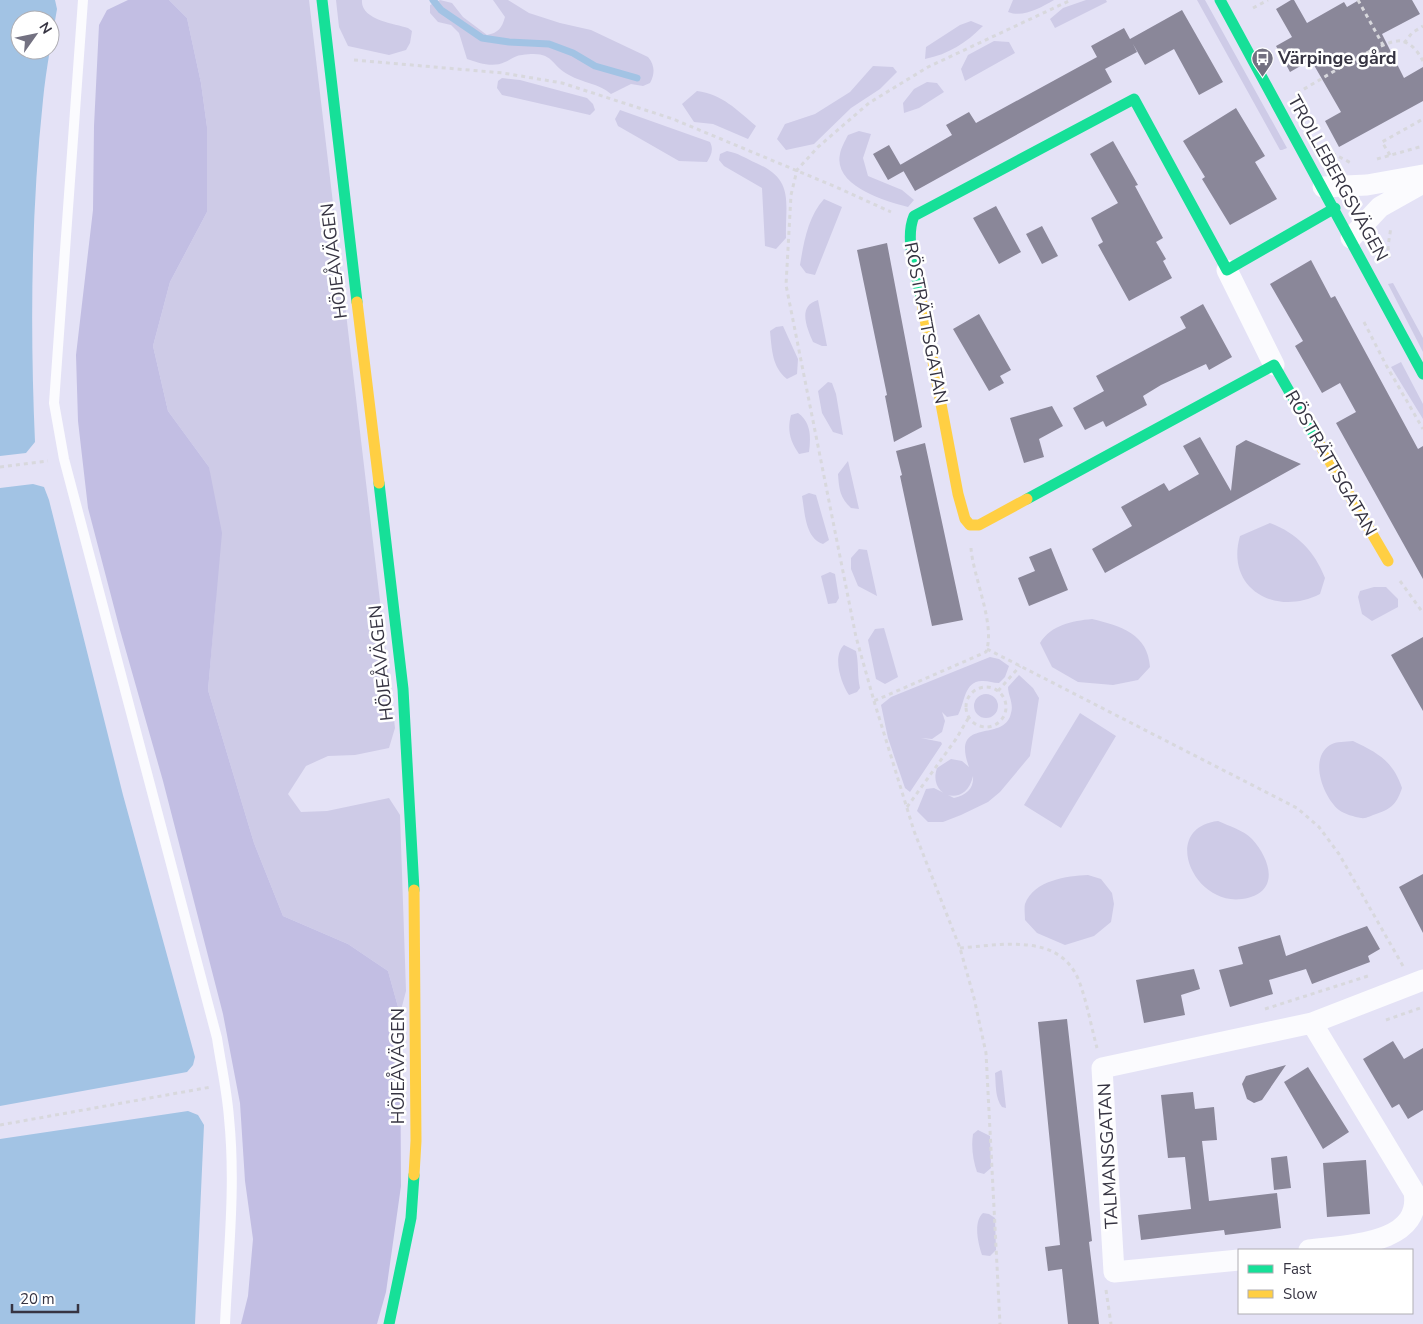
<svg xmlns="http://www.w3.org/2000/svg" width="1423" height="1324" font-family="'Nunito Sans',sans-serif">
  <style>
    .green { fill: #cecbe7 }
    .forest { fill: #c2bee3 }
    .water { fill: #a2c3e4; fill-rule: evenodd }
    .lines { fill: none; stroke-linecap: round; stroke-linejoin: round }
    .stream { stroke: #a2c3e4; stroke-width: 7 }
    .building { fill: #8a8799 }
    .path { stroke: #d8d8dd; stroke-width: 3; stroke-dasharray: 4 4; stroke-linecap: butt }
    .lane { stroke: #fbfbfe; stroke-width: 10 }
    .street { stroke: #fbfbfe; stroke-width: 21 }
    .fast { stroke: #16e098; stroke-width: 11 }
    .slow { stroke: #ffcf43; stroke-width: 11 }
    .labels { text-anchor: middle; dominant-baseline: central; stroke-width: 5; stroke-linejoin: round; paint-order: stroke }
    .poi-label { font-size: 18px; font-weight: bold; fill: #363442; stroke: #fff; text-anchor: start }
    .street-label { font-size: 18px; fill: #363442; stroke: #fff }
  </style>
  <rect width="100%" height="100%" fill="#e4e2f6"/>
  <path class="green" d="M 169,0 L 309,0 L 395,728 L 389,748 L 355,755 L 328,756 L 306,766 L 288,794 L 301,812 L 327,811 L 389,798 L 400,815 L 406,991 L 400,1014 L 388,971 L 348,944 L 283,916 L 254,843 L 208,690 L 216,597 L 209,467 L 168,411 L 153,346 L 170,282 L 207,212 L 207,127 L 201,83 L 187,18 Z
    M 336,0 L 362,0 C 360,20 395,24 408,28 L 412,31 L 410,43 L 406,50 L 389,55 L 348,46 L 339,27 Z
    M 440,0 L 452,3 L 463,17 L 487,35 C 498,33 502,28 505,17 L 493,0 L 508,0 L 529,13 L 560,23 L 591,30 L 648,57 C 655,65 655,74 650,83 L 643,86 L 631,84 L 611,94 C 598,83 583,83 569,75 C 549,65 555,50 522,55 C 516,55 510,60 505,62 C 493,68 479,63 467,59 L 459,33 L 451,25 L 438,22 L 430,13 L 430,5 Z
    M 1013,0 L 1054,0 C 1040,8 1023,18 1008,12 Z
    M 1086,0 L 1106,0 L 1107,2 L 1055,28 L 1050,19 L 1063,8 Z
    M 1197,0 L 1205,0 L 1287,148 L 1282,150 L 1280,150 Z
    M 971,21 L 983,26 C 966,43 949,54 925,59 L 926,47 L 960,25 Z
    M 994,41 L 1009,42 L 1015,53 L 965,81 L 961,69 L 968,55 Z
    M 873,66 L 893,67 L 897,72 L 880,89 L 851,108 L 814,144 L 786,150 L 777,139 L 785,124 L 815,114 L 850,92 Z
    M 502,78 L 520,80 L 587,98 L 593,104 L 595,110 L 590,115 L 502,95 L 497,88 L 498,81 Z
    M 927,82 L 937,83 L 944,92 L 919,108 L 904,113 L 903,103 L 914,89 Z
    M 697,91 C 722,94 737,110 756,126 L 748,139 L 713,124 L 694,122 L 682,104 Z
    M 620,110 L 710,142 C 714,150 711,155 707,162 L 679,161 L 618,126 L 615,119 Z
    M 859,131 L 871,134 L 863,158 L 868,176 L 902,190 L 914,200 L 908,207 C 885,201 833,186 840,154 C 841,148 845,141 848,135 Z
    M 727,151 C 738,153 745,158 756,163 C 795,180 785,202 786,238 L 776,249 L 765,246 L 762,188 L 724,166 L 719,160 L 720,154 Z
    M 824,199 L 842,207 L 815,275 L 806,273 L 800,265 C 804,241 808,217 824,199 Z
    M 1393,283 L 1423,338 L 1423,352 L 1388,284 Z
    M 818,300 L 827,346 L 822,346 L 813,342 C 807,328 797,306 818,300 Z
    M 783,326 L 798,359 L 797,374 L 787,379 C 772,367 772,350 770,331 L 776,327 Z
    M 1401,362 L 1423,404 L 1423,419 L 1391,367 Z
    M 828,382 L 832,383 L 836,394 L 843,435 L 833,432 L 822,413 L 818,391 Z
    M 798,413 C 811,422 811,437 809,452 L 799,454 C 790,441 787,430 791,415 Z
    M 848,461 L 859,509 L 851,508 C 840,498 839,489 838,474 Z
    M 809,493 L 816,495 L 829,540 L 823,544 C 805,538 805,513 802,496 Z
    M 1270,523 C 1297,533 1315,552 1325,578 L 1320,594 C 1275,617 1225,588 1240,536 Z
    M 859,549 L 867,550 L 877,596 L 858,586 L 851,569 L 851,558 Z
    M 830,572 L 835,574 L 839,598 L 836,603 L 828,604 L 821,576 Z
    M 1374,587 L 1386,587 L 1398,599 L 1398,607 L 1372,621 L 1362,614 L 1358,597 L 1360,591 Z
    M 1092,619 C 1121,626 1148,634 1150,667 L 1138,680 L 1113,685 L 1078,682 L 1052,667 L 1040,643 C 1051,625 1072,621 1092,619 Z
    M 884,628 L 898,677 L 885,684 L 876,679 L 868,640 L 875,629 Z
    M 844,645 L 856,651 C 859,664 857,675 860,688 L 857,692 L 849,695 C 841,684 832,656 844,645 Z
    M 990,657 L 999,659 L 1009,666 L 1005,677 L 999,683 C 993,683 989,681 983,681 C 964,680 965,703 958,715 L 947,717 L 942,712 L 945,721 L 942,732 L 932,739 L 921,738 L 941,742 L 942,744 L 910,792 L 905,788 L 888,738 L 881,705 L 891,697 Z
    M 1019,675 L 1033,688 L 1039,698 L 1030,756 L 1000,792 L 988,802 L 961,815 L 943,822 L 928,822 L 917,811 L 926,789 L 934,788 L 954,798 C 967,795 974,788 973,776 C 966,809 927,797 937,768 L 951,759 L 962,761 L 969,767 C 950,715 1005,744 1011,713 C 1014,704 1008,695 1008,687 Z
    M974 706a12 12 0 1 1 24 0a12 12 0 1 1-24 0Z
    M 1080,713 L 1116,736 L 1061,828 L 1024,805 Z
    M 1353,741 C 1378,753 1393,761 1402,788 C 1397,803 1392,809 1376,814 C 1372,815 1366,819 1361,818 C 1355,817 1344,814 1339,810 C 1324,798 1308,759 1330,745 C 1337,741 1345,742 1353,741 Z
    M 1218,821 C 1229,826 1243,830 1252,839 C 1271,860 1281,893 1242,899 C 1193,906 1160,828 1218,821 Z
    M 1088,875 L 1101,879 L 1112,893 L 1114,904 L 1111,922 L 1094,936 L 1065,945 L 1037,933 L 1025,920 C 1025,915 1024,908 1025,904 C 1034,880 1067,876 1088,875 Z
    M 1001,1070 L 1002,1071 L 1006,1108 L 1002,1107 C 995,1098 996,1085 995,1073 Z
    M 978,1130 L 990,1136 L 991,1168 L 984,1174 L 977,1172 C 973,1160 971,1147 973,1134 Z
    M 983,1213 L 989,1214 L 995,1218 L 996,1250 L 990,1256 L 982,1255 C 978,1243 973,1222 983,1213 Z"/>
  <path class="forest" d="M 128,0 L 169,0 L 187,18 L 201,83 L 207,127 L 207,212 L 170,282 L 153,346 L 168,411 L 209,467 L 222,533 L 208,690 L 254,843 L 283,916 L 348,944 L 388,971 L 400,1014 L 401,1186 L 386,1292 L 377,1324 L 241,1324 L 248,1296 L 253,1239 L 245,1181 L 240,1103 L 223,1014 L 163,781 L 120,630 L 88,508 L 78,421 L 76,355 L 93,210 L 94,126 L 99,25 L 107,10 Z"/>
  <path class="water" d="M 0,0 L 55,0 L 57,9 C 52,39 46,69 43,100 C 31,213 30,328 35,442 L 26,453 L 0,456 ZM 20,20 L 50,20 L 50,50 L 20,50 Z
    M 33,484 L 44,487 L 49,500 L 123,795 L 195,1057 L 193,1065 L 187,1072 L 0,1106 L 0,488 Z
    M 188,1111 L 198,1115 L 204,1125 L 195,1324 L 0,1324 L 0,1139 Z"/>
  <g class="lines">
    <path class="stream" d="M 433,0 L 441,10 L 482,38 L 509,42 L 549,44 L 573,53 L 595,66 L 637,78"/>
  </g>
  <path class="building" d="M 1291,0 L 1294,0 L 1307,23 L 1344,2 L 1347,7 L 1359,0 L 1412,0 L 1420,14 L 1382,34 L 1404,78 L 1423,67 L 1423,101 L 1339,147 L 1325,121 L 1341,112 L 1311,60 L 1290,72 L 1276,46 L 1292,37 L 1276,9 Z
    M 1182,10 L 1223,82 L 1199,95 L 1174,49 L 1145,65 L 1133,44 L 1137,52 L 1105,69 L 1112,82 L 915,191 L 900,165 L 952,135 L 946,125 L 969,112 L 976,123 L 1097,57 L 1091,46 L 1124,28 L 1130,39 Z
    M 1236,108 L 1265,156 L 1255,162 L 1277,199 L 1230,225 L 1202,179 L 1205,177 L 1183,141 Z
    M 1113,141 L 1138,185 L 1135,186 L 1163,238 L 1156,242 L 1166,259 L 1163,261 L 1172,278 L 1129,301 L 1098,245 L 1103,242 L 1091,218 L 1118,203 L 1090,154 Z
    M 889,145 L 904,171 L 888,180 L 873,154 Z
    M 996,206 L 1021,252 L 999,264 L 973,218 Z
    M 1042,226 L 1058,256 L 1042,264 L 1026,234 Z
    M 887,243 L 922,427 L 894,442 L 885,396 L 887,395 L 857,250 Z
    M 1311,260 L 1331,298 L 1335,296 L 1418,449 L 1423,446 L 1423,579 L 1336,423 L 1356,412 L 1340,383 L 1322,393 L 1295,346 L 1303,341 L 1270,284 Z
    M 1203,304 L 1232,357 L 1209,370 L 1206,364 L 1161,385 L 1143,396 L 1147,405 L 1106,427 L 1103,421 L 1085,430 L 1073,408 L 1104,391 L 1096,376 L 1186,328 L 1180,317 Z
    M 979,314 L 1011,370 L 1000,376 L 1004,383 L 989,391 L 953,329 Z
    M 1052,406 L 1063,426 L 1039,439 L 1044,457 L 1024,463 L 1010,418 Z
    M 1200,437 L 1231,491 L 1236,446 L 1246,440 L 1301,464 L 1105,573 L 1092,549 L 1132,526 L 1121,507 L 1164,483 L 1169,491 L 1199,474 L 1183,446 Z
    M 925,443 L 963,620 L 932,626 L 900,476 L 902,475 L 896,451 Z
    M 1051,548 L 1068,590 L 1029,606 L 1018,578 L 1035,571 L 1029,557 Z
    M 1423,637 L 1423,711 L 1391,655 Z
    M 1423,874 L 1423,933 L 1399,887 Z
    M 1367,926 L 1380,949 L 1368,956 L 1370,962 L 1312,984 L 1306,969 L 1269,980 L 1273,994 L 1230,1007 L 1219,970 L 1243,964 L 1238,947 L 1280,935 L 1286,956 Z
    M 1194,969 L 1200,989 L 1181,995 L 1185,1015 L 1144,1023 L 1136,980 Z
    M 1067,1019 L 1092,1241 L 1089,1242 L 1099,1324 L 1068,1324 L 1062,1269 L 1048,1271 L 1045,1247 L 1060,1245 L 1038,1022 Z
    M 1393,1041 L 1404,1059 L 1423,1048 L 1423,1110 L 1408,1119 L 1399,1104 L 1392,1108 L 1363,1059 Z
    M 1286,1065 L 1262,1100 L 1254,1103 L 1247,1099 L 1242,1084 L 1246,1076 Z
    M 1308,1067 L 1349,1132 L 1323,1149 L 1284,1082 Z
    M 1193,1092 L 1195,1109 L 1214,1107 L 1217,1140 L 1202,1141 L 1209,1201 L 1277,1193 L 1281,1228 L 1225,1235 L 1224,1230 L 1141,1240 L 1138,1215 L 1191,1209 L 1185,1157 L 1168,1158 L 1161,1095 Z
    M 1287,1156 L 1291,1188 L 1274,1190 L 1271,1158 Z
    M 1366,1160 L 1370,1214 L 1327,1217 L 1323,1163 Z"/>
  <g class="lines">
    <path class="path" d="M 1358,0 L 1383,45
      M 1253,8 L 1268,0
      M 1404,43 L 1412,33 L 1423,26
      M 354,60 L 503,73 L 562,83 L 673,119 L 836,187 L 891,212
      M 1297,93 C 1316,83 1384,38 1401,41 C 1412,43 1418,52 1423,61
      M 1332,153 L 1351,163
      M 1390,155 L 1382,142 L 1423,119
      M 1377,159 L 1423,146
      M 1389,258 L 1388,246 L 1391,227
      M 1364,322 L 1386,365 L 1423,429
      M 0,467 L 48,461
      M 971,548 C 973,577 996,625 986,652 L 874,701 L 856,637 L 786,285 L 791,195 L 797,170 L 818,147 L 869,103 L 928,67 L 1071,0
      M 1400,581 L 1423,613
      M 987,649 L 1297,808 L 1319,827 L 1339,854 L 1403,966
      M966 707a20 20 0 1 1 40 0a20 20 0 1 1-40 0Z
      M 998,691 L 1020,666
      M 874,701 L 914,831 L 960,948 L 974,998 L 986,1053 L 1000,1324
      M 907,807 L 956,739 L 969,717
      M 960,948 C 1001,945 1060,932 1079,981 C 1087,1002 1091,1026 1097,1048
      M 1265,1009 L 1371,975
      M 1386,1020 L 1423,1007
      M 0,1125 L 211,1087
      M 1106,1290 L 1111,1324"/>
    <path class="lane" d="M 83,0 L 54,403 L 64,459 L 217,1038 C 221,1065 227,1091 229,1118 C 236,1187 228,1255 225,1324"/>
    <path class="street" d="M 1323,187 L 1367,185 L 1423,175
      M 1351,238 L 1380,207 L 1423,183
      M 1227,270 L 1274,365
      M 1309,1250 C 1345,1245 1423,1245 1414,1192 L 1312,1023
      M 1239,1260 L 1114,1272 L 1102,1068 L 1312,1023 L 1423,980"/>
    <path class="fast" d="M 322,0 L 357,302
      M 1220,0 L 1423,374
      M 921,298 C 917,273 904,240 914,216 L 1134,99 L 1227,270 L 1335,208
      M 379,483 L 403,689 L 414,890
      M 1027,499 L 1274,365 L 1319,443
      M 389,1324 L 411,1218 L 414,1175"/>
    <path class="slow" d="M 921,298 L 958,494 L 965,519 L 970,525 L 979,525 L 1027,499
      M 357,302 L 379,483
      M 1319,443 L 1388,561
      M 414,1175 L 416,1141 L 414,890"/>
  </g>
  <defs>
    <symbol id="bus-pin" viewBox="-11 -11 22 30"><path d="M0 17L-7.5 6A9.5 9.5 0 1 1 7.5 6Z" fill="#737181" stroke="#fff"/><path d="M-5-6H5V4H4V6H2V4H-2V6H-4V4H-5ZM-3.5-4V0h7V-4ZM-3.5 1.2v1.5H-2V1.2ZM2 1.2v1.5H3.5V1.2Z" fill="#fff"/></symbol>
  </defs>
  <g fill-rule="evenodd">
    <use href="#bus-pin" x="1250" y="46" width="25" height="34"/>
  </g>
  <g class="labels">
    <g class="poi-label">
      <text x="1278" y="58">Värpinge gård</text>
    </g>
    <g class="street-label">
      <text transform="translate(1338 178) rotate(61)">TROLLEBERGSVÄGEN</text>
      <text transform="translate(334 261) rotate(-97)">HÖJEÅVÄGEN</text>
      <text transform="translate(926 323) rotate(79)">RÖSTRÄTTSGATAN</text>
      <text transform="translate(1331 463) rotate(60)">RÖSTRÄTTSGATAN</text>
      <text transform="translate(381 663) rotate(-96)">HÖJEÅVÄGEN</text>
      <text transform="translate(398 1066) rotate(-90)">HÖJEÅVÄGEN</text>
      <text transform="translate(1108 1156) rotate(-93)">TALMANSGATAN</text>
    </g>
  </g>
  <rect x="1238" y="1249" width="175" height="65" fill="#ffffff" stroke="#afaeb3"/>
  <rect x="1248" y="1265" width="25" height="8" fill="#16e098" stroke="#afaeb3"/>
  <text x="1283" y="1274" font-size="15" fill="#363442">Fast</text>
  <rect x="1248" y="1290" width="25" height="8" fill="#ffcf43" stroke="#afaeb3"/>
  <text x="1283" y="1299" font-size="15" fill="#363442">Slow</text>
  <g transform="translate(35 35) rotate(57)"><circle r="24" fill="#ffffff" stroke="#afaeb3"/>
  <path d="M0-4L9 19L0 12L-9 19Z" fill="#737181"/>
  <text y="-8" font-size="14" font-weight="bold" text-anchor="middle" fill="#363442">N</text>
  </g>
  <path d="M12 1304v8h66v-8" fill="none" stroke="#363442" stroke-width="2.5"/>
  <text x="20" y="1304" font-size="15" fill="#363442" stroke="#ffffff" stroke-width="4" paint-order="stroke">20 m</text>
</svg>
